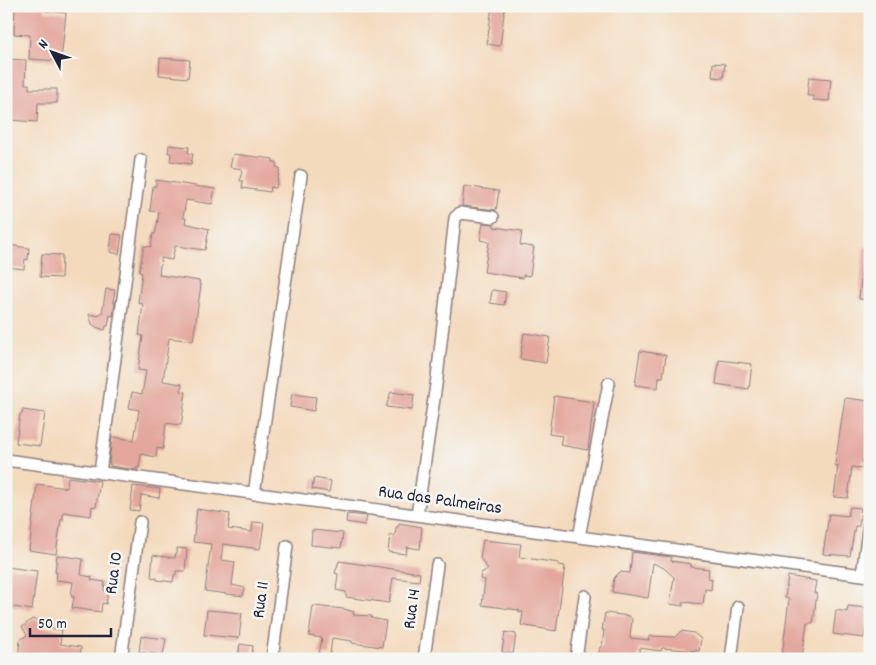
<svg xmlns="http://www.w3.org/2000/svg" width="876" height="665" font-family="Dekko,sans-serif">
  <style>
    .building { fill: #e4a79d }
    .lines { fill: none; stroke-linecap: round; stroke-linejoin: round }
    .street-casing { stroke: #8b7e7c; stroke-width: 14 }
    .street { stroke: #fff; stroke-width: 11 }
    .labels { text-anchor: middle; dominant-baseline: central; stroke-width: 5; stroke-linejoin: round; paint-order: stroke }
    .street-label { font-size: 18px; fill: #22223b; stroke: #f6f6f2 }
  </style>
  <rect width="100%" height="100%" fill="#f6f6f2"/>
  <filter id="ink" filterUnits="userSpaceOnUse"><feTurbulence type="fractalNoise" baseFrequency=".02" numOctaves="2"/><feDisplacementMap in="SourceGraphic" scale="10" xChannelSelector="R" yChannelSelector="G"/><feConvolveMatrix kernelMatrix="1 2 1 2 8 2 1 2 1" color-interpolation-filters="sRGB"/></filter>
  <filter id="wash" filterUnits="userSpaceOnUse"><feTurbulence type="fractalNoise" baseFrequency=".0096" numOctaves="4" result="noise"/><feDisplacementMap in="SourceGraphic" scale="20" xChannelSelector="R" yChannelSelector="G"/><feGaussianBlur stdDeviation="1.12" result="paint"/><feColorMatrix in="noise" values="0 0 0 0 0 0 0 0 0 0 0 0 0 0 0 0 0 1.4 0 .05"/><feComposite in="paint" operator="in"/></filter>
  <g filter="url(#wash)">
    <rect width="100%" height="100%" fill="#f4dabd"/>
    <g id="blocks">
      <path class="building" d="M 15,6 L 45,6 L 45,11 L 66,13 L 61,61 L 29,59 L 30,35 L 14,34 Z
        M 492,6 L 505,6 L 500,46 L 487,44 Z
        M 160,58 L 190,60 L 188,78 L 159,75 Z
        M 6,59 L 26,60 L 25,84 L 29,84 L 29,89 L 57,89 L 57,103 L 38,103 L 37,122 L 8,120 L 10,103 L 6,102 Z
        M 713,63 L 725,64 L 723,78 L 712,77 Z
        M 809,77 L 831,79 L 829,101 L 813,100 L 813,96 L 807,96 Z
        M 169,145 L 189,147 L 188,153 L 193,154 L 191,164 L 170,161 L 171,153 L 168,153 Z
        M 233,154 L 273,159 L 273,162 L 277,162 L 276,167 L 280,168 L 276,188 L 271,187 L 270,192 L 242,188 L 243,181 L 240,181 L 242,169 L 230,167 Z
        M 156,180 L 215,189 L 212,204 L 186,200 L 183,218 L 186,218 L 185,223 L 209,229 L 205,250 L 175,246 L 172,260 L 161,258 L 159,275 L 200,281 L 199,284 L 201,285 L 193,341 L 169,338 L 163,381 L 182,384 L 181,391 L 186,392 L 181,425 L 166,423 L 163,449 L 157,448 L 156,457 L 141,454 L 139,468 L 137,467 L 137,470 L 110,466 L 110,463 L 109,463 L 112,437 L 134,440 L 139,410 L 129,408 L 132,392 L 142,394 L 146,371 L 138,370 L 143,336 L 139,335 L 143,304 L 138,303 L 142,273 L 139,272 L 144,246 L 151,247 L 153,234 L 155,234 L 157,225 L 159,212 L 150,211 L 153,186 L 156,186 Z
        M 464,186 L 499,191 L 496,210 L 462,206 Z
        M 483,223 L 494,224 L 494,227 L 522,231 L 520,245 L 534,247 L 530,276 L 523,275 L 523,278 L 484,272 L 489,242 L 480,240 Z
        M 112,234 L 122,235 L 119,254 L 110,252 Z
        M 8,245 L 29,248 L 28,260 L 25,259 L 24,269 L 6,267 Z
        M 864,247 L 870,248 L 870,300 L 859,299 Z
        M 42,254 L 62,255 L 61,278 L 40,277 Z
        M 106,289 L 115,290 L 113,302 L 115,302 L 113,316 L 110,315 L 108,326 L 106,326 L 105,330 L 96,327 L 92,324 L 89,314 L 99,316 L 100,313 L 102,313 Z
        M 492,290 L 506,292 L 504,305 L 490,303 Z
        M 524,333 L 550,337 L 546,363 L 520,359 Z
        M 640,351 L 666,355 L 663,377 L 659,377 L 658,388 L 635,385 Z
        M 719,360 L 752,364 L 749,389 L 716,384 Z
        M 391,392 L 414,395 L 412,410 L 386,407 Z
        M 292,394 L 316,397 L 314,411 L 290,407 Z
        M 554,396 L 594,402 L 588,450 L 560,445 L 562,436 L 549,434 Z
        M 845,398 L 870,401 L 870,422 L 867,446 L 870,446 L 870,462 L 863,460 L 862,469 L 852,467 L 848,498 L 834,497 L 838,466 L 835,465 Z
        M 23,410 L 45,413 L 40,446 L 16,443 L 20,414 L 22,414 Z
        M 68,477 L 100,481 L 96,507 L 92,506 L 91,516 L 63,512 L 63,520 L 61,519 L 56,554 L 29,550 L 37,484 L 67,488 Z
        M 314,478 L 331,481 L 329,492 L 312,489 Z
        M 133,486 L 160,489 L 159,498 L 141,495 L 139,511 L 130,510 Z
        M 850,507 L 861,508 L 859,526 L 855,526 L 850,556 L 823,554 L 829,514 L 848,516 Z
        M 197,509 L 230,514 L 228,529 L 252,532 L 253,522 L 264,523 L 260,549 L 223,544 L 221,560 L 235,562 L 232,585 L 245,588 L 243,596 L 205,591 L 211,544 L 193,542 Z
        M 347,514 L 367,516 L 365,525 L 346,522 Z
        M 399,523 L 422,527 L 420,549 L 407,547 L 406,554 L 388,552 L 390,535 L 395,536 L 396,527 L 398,527 Z
        M 312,530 L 343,533 L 341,548 L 311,545 Z
        M 483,540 L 521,544 L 519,557 L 559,563 L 558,565 L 565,566 L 556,631 L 521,625 L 523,612 L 519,612 L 519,610 L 482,605 L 485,580 L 480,579 L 481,573 L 488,569 L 480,558 Z
        M 177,548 L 187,549 L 185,571 L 176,571 L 176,575 L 174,575 L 173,582 L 157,580 L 157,578 L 151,577 L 153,555 L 175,558 Z
        M 632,552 L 671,557 L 671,561 L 691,564 L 691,567 L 709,569 L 708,578 L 712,579 L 711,590 L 705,589 L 703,604 L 683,602 L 683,606 L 670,604 L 674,577 L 664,568 L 653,563 L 648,598 L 612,592 L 614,578 L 620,572 L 630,573 Z
        M 57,555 L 83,559 L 81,575 L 92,577 L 91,580 L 105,582 L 104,590 L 108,591 L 106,604 L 102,603 L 101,612 L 72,608 L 74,597 L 71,596 L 73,582 L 56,580 L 57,572 L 55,572 Z
        M 339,561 L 420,573 L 419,581 L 393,578 L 389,603 L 346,597 L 346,592 L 336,590 L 338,574 L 335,573 Z
        M 6,567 L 37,571 L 32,610 L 8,606 L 10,602 L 6,601 Z
        M 788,576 L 816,581 L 814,593 L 817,593 L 813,623 L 807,623 L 802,658 L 782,656 L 789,599 L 785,598 Z
        M 313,606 L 344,609 L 354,612 L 353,615 L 372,616 L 371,618 L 386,621 L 382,647 L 352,643 L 352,641 L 332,638 L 330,655 L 319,654 L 322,638 L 309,636 Z
        M 848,606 L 868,608 L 864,638 L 833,634 L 836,610 L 847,612 Z
        M 207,610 L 242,613 L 239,638 L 204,635 Z
        M 605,613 L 629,616 L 632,619 L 630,638 L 649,640 L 649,636 L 675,637 L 681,631 L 694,633 L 701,639 L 699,651 L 662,648 L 661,651 L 640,648 L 638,659 L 598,659 L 600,647 L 602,647 L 604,630 L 602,630 Z
        M 32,619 L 43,621 L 42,627 L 62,630 L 60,644 L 81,647 L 80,659 L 18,659 L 20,640 L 27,635 L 22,627 Z
        M 505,632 L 516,634 L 513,654 L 502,652 Z
        M 141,636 L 166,639 L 163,655 L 139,652 Z
        M 240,644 L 253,646 L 251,659 L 238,659 Z"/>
    </g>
  </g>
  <g filter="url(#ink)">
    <use href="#blocks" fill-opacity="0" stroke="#8b7e7c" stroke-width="1"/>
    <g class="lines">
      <defs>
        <path id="street" d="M 6,460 L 870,576
          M 100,473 L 141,160
          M 254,494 L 301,176
          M 417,515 L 437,378 L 455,218 L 460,213 L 493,217
          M 579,537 L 609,383
          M 862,575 L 870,515
          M 121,659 L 140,522
          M 272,659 L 287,546
          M 424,659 L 437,565
          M 576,659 L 585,596
          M 731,659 L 738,607"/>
      </defs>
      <use href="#street" class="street-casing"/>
      <use href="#street" class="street"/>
    </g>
  </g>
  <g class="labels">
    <g class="street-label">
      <text transform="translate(440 501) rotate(8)">Rua das Palmeiras</text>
      <text transform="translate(115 573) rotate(-82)">Rua 10</text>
      <text transform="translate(262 600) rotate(-82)">Rua 11</text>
      <text transform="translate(413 609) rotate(-82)">Rua 14</text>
    </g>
  </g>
  <rect width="876" height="665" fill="none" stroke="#f6f6f2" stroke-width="25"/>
  <g transform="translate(52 52) rotate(311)" stroke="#f6f6f2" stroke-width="4" paint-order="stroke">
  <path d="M0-4L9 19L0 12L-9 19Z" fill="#22223b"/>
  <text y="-8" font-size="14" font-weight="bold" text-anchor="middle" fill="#22223b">N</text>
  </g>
  <path d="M30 628v8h81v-8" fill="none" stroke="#22223b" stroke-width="2.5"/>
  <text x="38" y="628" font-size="15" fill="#22223b" stroke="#f6f6f2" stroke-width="4" paint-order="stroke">50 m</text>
</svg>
